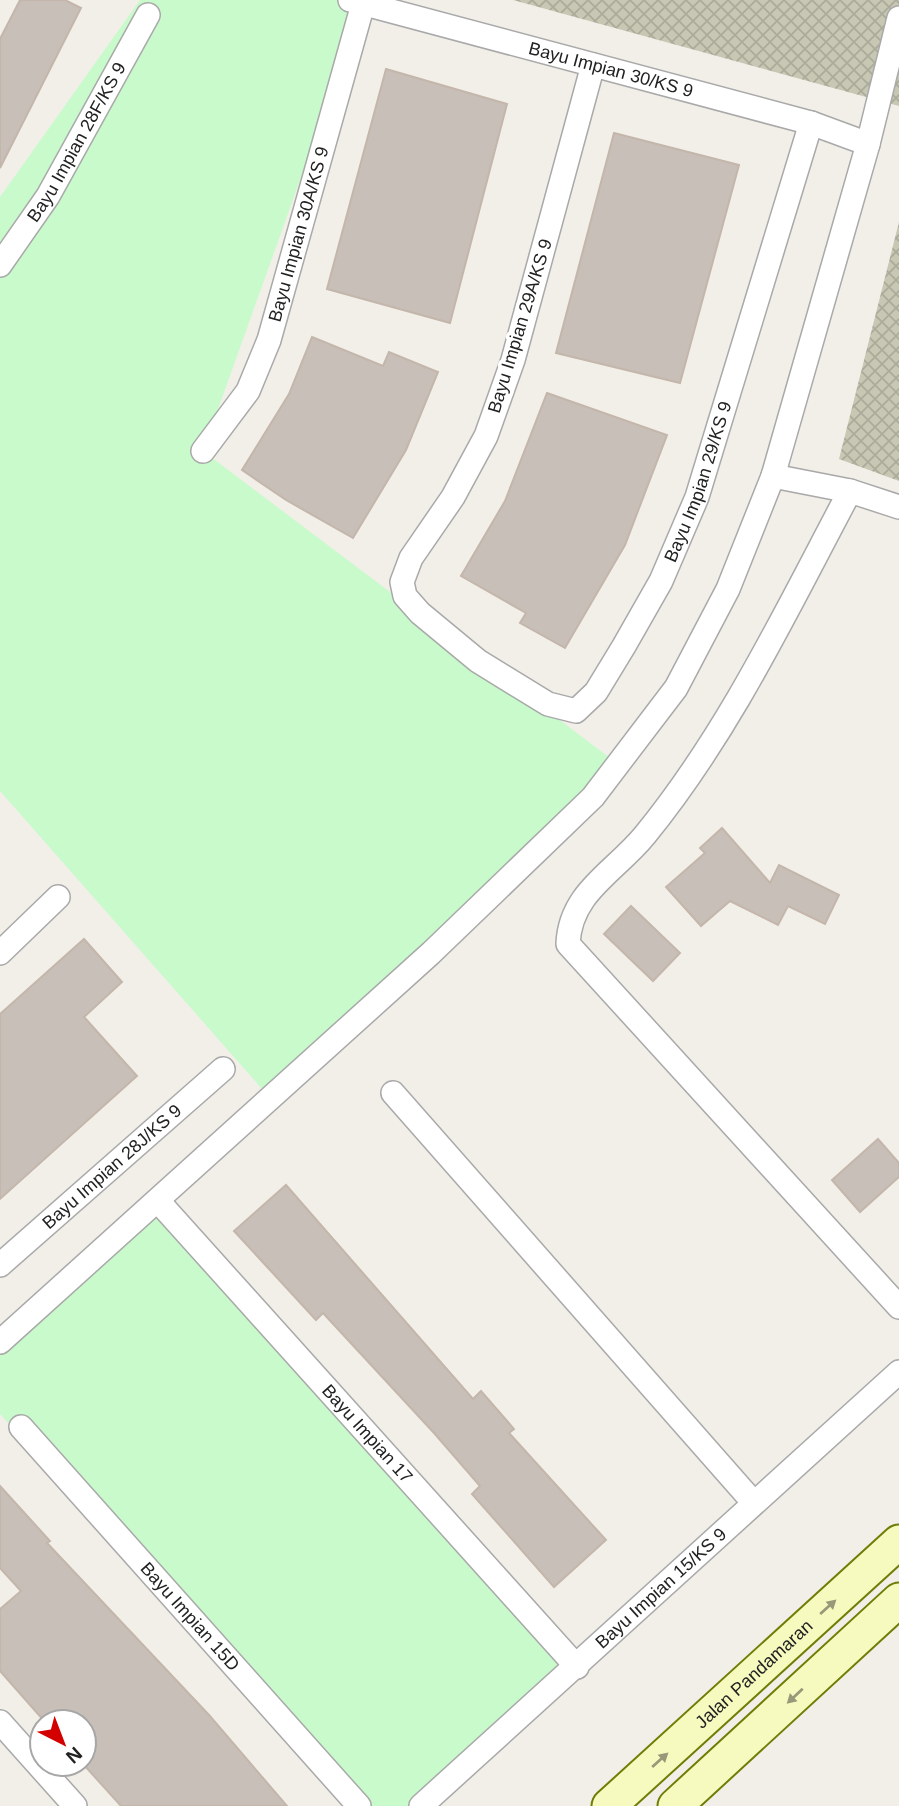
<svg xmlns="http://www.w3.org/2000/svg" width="899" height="1806" font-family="Arial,sans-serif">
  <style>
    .construction { fill: url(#construction-cross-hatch) }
    .park { fill: #c8facc }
    .building { fill: #c7bfb8; stroke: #c4b6ab; stroke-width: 2 }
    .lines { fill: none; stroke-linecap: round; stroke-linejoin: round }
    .street-casing { stroke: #a9a9a9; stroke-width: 26 }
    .secondary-casing { stroke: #707d05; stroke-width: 37 }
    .street { stroke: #fff; stroke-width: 23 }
    .secondary { stroke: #f7fabf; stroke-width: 33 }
    .oneway { fill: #979978 }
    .labels { text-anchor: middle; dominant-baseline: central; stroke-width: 7; stroke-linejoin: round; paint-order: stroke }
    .street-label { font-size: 18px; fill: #222; stroke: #fff }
  </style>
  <defs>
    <pattern id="construction-cross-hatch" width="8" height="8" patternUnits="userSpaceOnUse" patternTransform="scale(1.75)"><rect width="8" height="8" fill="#c7c7b4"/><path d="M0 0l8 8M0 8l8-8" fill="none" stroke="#abab9a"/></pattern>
  </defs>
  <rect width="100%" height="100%" fill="#f2efe9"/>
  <path class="construction" d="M 513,0 L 899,0 L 899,106 Z
    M 899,222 L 899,481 L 839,459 Z"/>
  <path class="park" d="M 140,0 L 350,0 L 363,4 L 203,451 L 618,764 L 270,1098 L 0,791 L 0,197 Z
    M 158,1201 L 577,1667 L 421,1806 L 358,1806 L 0,1414 L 0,1342 Z"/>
  <path class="building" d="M 20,0 L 65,0 L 81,8 L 0,168 L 0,39 Z
    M 386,69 L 507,104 L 450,323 L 327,289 Z
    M 614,133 L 739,165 L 680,383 L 556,353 Z
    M 312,337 L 383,366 L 389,352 L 438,372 L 406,450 L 353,538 L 286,500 L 242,470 L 289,394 Z
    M 547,393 L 667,435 L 625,545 L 565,648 L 520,623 L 526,613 L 461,576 L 505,501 Z
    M 722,828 L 770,883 L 779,865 L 839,895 L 825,924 L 788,906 L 778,925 L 730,901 L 701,926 L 666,887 L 705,853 L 700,848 Z
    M 631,906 L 680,953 L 653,981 L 604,934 Z
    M 84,939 L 122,982 L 84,1017 L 137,1076 L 0,1199 L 0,1014 Z
    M 878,1139 L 899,1163 L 899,1177 L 860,1212 L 832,1180 Z
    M 286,1185 L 473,1399 L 481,1391 L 514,1429 L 509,1433 L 606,1540 L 554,1587 L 472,1494 L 480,1486 L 434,1433 L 323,1313 L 316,1320 L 234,1231 Z
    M 0,1486 L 50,1541 L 47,1543 L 209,1715 L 287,1806 L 121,1806 L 84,1765 L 84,1722 L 45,1722 L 0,1671 L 0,1609 L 21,1591 L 0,1568 Z"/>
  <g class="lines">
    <defs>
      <g id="street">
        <path id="s1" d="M 350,0 L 811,123 L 868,144"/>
        <path id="s2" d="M 593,65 L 513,360 L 486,436 L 453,497 L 411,558 L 402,582 L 405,596 L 420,613 L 478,661 L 548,704 L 576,711 L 596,692 L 624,646 L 661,581 L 697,497 L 811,123"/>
        <path id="s3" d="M 0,265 L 48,196 L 148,15"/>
        <path id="s4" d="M 203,451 L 248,391 L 269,340 L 363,4"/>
        <path d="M 773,476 L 850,491 L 899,507"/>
        <path d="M 850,491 C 788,607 730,731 645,835 C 615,872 570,892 568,944 L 899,1307"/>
        <path d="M 0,953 L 58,897"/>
        <path d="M 393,1093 L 753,1502"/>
        <path id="s5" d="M 158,1201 L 577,1667"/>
        <path id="s6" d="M 0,1265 L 223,1069"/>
        <path d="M 0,1342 L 431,953 L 593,797 L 676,688 L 728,589 L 773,476 L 868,144 L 899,18"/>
        <path id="s7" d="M 21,1427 L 359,1806"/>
        <path d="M 0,1722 L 75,1806"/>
        <path id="s8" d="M 421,1806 L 899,1372"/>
      </g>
      <g id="secondary">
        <path id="s9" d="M 609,1806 L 899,1542"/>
        <path d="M 675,1806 L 899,1600"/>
      </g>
    </defs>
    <use href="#street" class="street-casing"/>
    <use href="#secondary" class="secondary-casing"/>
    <use href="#street" class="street"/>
    <use href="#secondary" class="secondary"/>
  </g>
  <defs><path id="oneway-solid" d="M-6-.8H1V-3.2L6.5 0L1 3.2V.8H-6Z" transform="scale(1.75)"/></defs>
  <g class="oneway">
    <use href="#oneway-solid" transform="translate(828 1607) rotate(-42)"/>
    <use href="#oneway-solid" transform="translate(795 1696) rotate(137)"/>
    <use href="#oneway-solid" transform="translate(660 1760) rotate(-42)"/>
  </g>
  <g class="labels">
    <g class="street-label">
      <text stroke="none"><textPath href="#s1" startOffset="270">Bayu Impian 30/KS 9</textPath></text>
      <text stroke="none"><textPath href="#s3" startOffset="145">Bayu Impian 28F/KS 9</textPath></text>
      <text stroke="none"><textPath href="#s4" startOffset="240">Bayu Impian 30A/KS 9</textPath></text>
      <text transform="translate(520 326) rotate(-73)">Bayu Impian 29A/KS 9</text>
      <text stroke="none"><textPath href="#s2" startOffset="1041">Bayu Impian 29/KS 9</textPath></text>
      <text stroke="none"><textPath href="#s6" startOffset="149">Bayu Impian 28J/KS 9</textPath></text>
      <text stroke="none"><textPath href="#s5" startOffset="313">Bayu Impian 17</textPath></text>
      <text stroke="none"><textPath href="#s8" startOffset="324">Bayu Impian 15/KS 9</textPath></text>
      <text stroke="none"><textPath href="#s7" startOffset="254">Bayu Impian 15D</textPath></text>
      <text stroke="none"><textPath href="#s9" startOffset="196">Jalan Pandamaran</textPath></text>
    </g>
  </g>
  <g transform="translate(63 1743) rotate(138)"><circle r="33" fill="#ffffff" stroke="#a7a7a7" stroke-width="2"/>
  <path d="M0-5L12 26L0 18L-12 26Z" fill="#d40000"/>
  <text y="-10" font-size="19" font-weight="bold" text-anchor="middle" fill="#222222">N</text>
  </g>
</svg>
